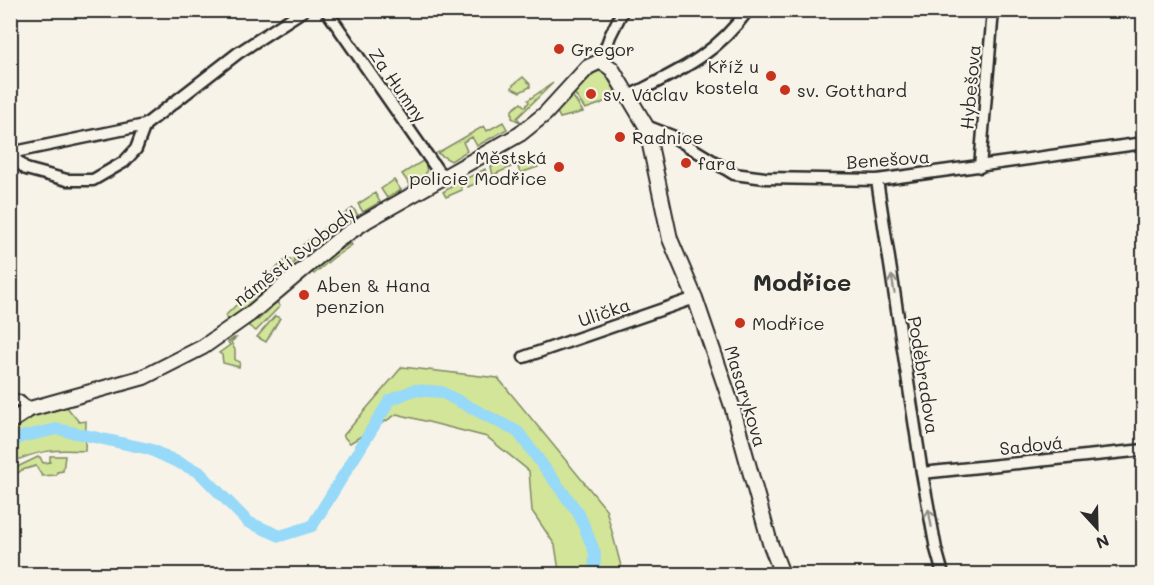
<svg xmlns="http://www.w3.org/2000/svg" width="1154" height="585" font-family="Mali,sans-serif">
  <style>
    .green { fill: #d2e599; stroke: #7e8862; stroke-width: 1.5 }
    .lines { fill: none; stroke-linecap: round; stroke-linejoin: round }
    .canal { stroke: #96d9f8; stroke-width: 12 }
    .minor-casing { stroke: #2b2b2b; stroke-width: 15 }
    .tertiary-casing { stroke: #2b2b2b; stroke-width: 18 }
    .minor { stroke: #f7f3e8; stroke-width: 10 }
    .tertiary { stroke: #f7f3e8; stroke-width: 14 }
    .oneway { stroke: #918f8a }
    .poi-dot { fill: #c8321e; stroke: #f7f3e8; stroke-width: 2 }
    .labels { text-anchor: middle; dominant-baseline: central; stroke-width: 4.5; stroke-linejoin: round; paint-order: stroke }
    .poi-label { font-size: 18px; fill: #2b2b2b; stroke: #f7f3e8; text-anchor: start }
    .street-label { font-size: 18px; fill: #2b2b2b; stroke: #f7f3e8 }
    .district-label { font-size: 24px; font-weight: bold; fill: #2b2b2b; stroke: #f7f3e8 }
  </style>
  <rect width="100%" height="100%" fill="#f7f3e8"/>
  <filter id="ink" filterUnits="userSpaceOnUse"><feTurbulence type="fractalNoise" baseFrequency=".0167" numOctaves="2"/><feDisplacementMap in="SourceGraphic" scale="12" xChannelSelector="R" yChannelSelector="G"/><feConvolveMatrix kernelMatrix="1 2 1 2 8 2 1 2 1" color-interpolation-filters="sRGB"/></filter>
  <g filter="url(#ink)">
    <path class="green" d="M 596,71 L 599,71 L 605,74 L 615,90 L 614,92 L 615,95 L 600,104 L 585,109 L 574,93 Z
      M 523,77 L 530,84 L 530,87 L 520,92 L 512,88 L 513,85 Z
      M 553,83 L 517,118 L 522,123 L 512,118 L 512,110 L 521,103 L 525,107 L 529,102 L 528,100 Z
      M 572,95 L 583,112 L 560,118 L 557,112 Z
      M 503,122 L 507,129 L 477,146 L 472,137 L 463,142 L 467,151 L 451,161 L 437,153 L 484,126 L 487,131 Z
      M 509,159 L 511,167 L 493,175 L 491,167 Z
      M 536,159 L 538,167 L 520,173 L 518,167 Z
      M 424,160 C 431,175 423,178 410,185 L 402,174 Z
      M 485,169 L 487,178 L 468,187 L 465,179 Z
      M 394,180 L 401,190 L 387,198 L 381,189 Z
      M 457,183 L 460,183 L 462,190 L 446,197 L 443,192 Z
      M 375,193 L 380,202 L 363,212 L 358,204 Z
      M 353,208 L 358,215 L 327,236 L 322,230 Z
      M 318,233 L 323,238 L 307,253 L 301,246 Z
      M 351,243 L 352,245 L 333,258 L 314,274 L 311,271 L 330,254 L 331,255 Z
      M 301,254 L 302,255 L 273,283 L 267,277 L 284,261 L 295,259 Z
      M 262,280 L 268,288 L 235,320 L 230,321 L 225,316 Z
      M 275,300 L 280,306 L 256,331 L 249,326 L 249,324 L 255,318 L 258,320 L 271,308 L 269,305 Z
      M 275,316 L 280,318 L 266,342 L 257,337 Z
      M 234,338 L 236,338 L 231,342 L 235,350 L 235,360 L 240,362 L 239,367 L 223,363 L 222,355 L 219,353 L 230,345 L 228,342 Z
      M 402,367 L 498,378 L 606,509 L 621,566 L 613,574 L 557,574 L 559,571 L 555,545 L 532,511 L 529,471 L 487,437 L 397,414 L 350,443 L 343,436 Z
      M 66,406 L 79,422 L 86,421 L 85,451 C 55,449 38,450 11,463 L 11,426 L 33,416 Z
      M 50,456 L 65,456 L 63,471 L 57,472 L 56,475 L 42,476 L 36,466 L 22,470 L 11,478 L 11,470 L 38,457 L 40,457 L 43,463 L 50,462 Z"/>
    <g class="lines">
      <path class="canal" d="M 10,444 L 21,437 L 57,429 L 149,449 L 199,472 L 248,522 L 280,536 L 312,526 L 390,400 L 414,390 L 441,392 L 518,432 L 579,514 L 595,553 L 594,574"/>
      <defs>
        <path id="minor" d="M 326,10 L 443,178
          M 601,61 L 610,36 L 623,10
          M 629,96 C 678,71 714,57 748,10
          M 646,126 L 672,136 L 734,174 L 765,178 L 877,180 L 1144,143
          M 10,153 L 145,125 L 238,53 L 304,10
          M 10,154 L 26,169 L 67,180 L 93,180 L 124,162 L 136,149 L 145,125
          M 980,167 L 993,10
          M 877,180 L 922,473 L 936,549 L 943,574
          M 524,357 L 695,298
          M 10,400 L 19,401 L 30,409
          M 922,473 L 1144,450"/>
        <path id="tertiary" d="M 10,422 L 30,409 L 144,377 L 203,347 L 250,314 L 338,240 L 366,221 L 520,134 L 545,114 L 588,67 L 601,61 L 612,69 L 646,126 L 670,239 L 695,298 L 732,406 L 770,543 L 782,574"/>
      </defs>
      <use href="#minor" class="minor-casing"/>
      <use href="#tertiary" class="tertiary-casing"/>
      <use href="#minor" class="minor"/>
      <use href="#tertiary" class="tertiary"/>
    </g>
    <defs><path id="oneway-shaft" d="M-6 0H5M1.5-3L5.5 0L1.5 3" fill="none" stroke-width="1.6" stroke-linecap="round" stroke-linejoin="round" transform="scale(1.5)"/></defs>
    <g class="oneway">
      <use href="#oneway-shaft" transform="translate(893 284) rotate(-99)"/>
      <use href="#oneway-shaft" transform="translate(930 518) rotate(-100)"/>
    </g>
  </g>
  <g class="poi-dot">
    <circle cx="559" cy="49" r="6"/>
    <circle cx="771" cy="76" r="6"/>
    <circle cx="785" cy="90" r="6"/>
    <circle cx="591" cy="94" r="6"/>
    <circle cx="620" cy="137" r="6"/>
    <circle cx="686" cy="163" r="6"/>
    <circle cx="559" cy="167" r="6"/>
    <circle cx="304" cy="295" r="6"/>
    <circle cx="740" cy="323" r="6"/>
  </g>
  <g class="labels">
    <g class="poi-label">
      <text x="571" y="49">Gregor</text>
      <text x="759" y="66" text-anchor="end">Kříž u<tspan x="759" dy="21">kostela</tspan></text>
      <text x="797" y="90">sv. Gotthard</text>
      <text x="603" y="94">sv. Václav</text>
      <text x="632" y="137">Radnice</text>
      <text x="547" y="157" text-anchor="end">Městská<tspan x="547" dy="21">policie Modřice</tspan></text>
      <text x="698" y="163">fara</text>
      <text x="316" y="285">Aben &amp; Hana<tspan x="316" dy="21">penzion</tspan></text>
      <text x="752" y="323">Modřice</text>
    </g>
    <g class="street-label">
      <text transform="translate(398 85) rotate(55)">Za Humny</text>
      <text transform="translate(970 87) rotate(-85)">Hybešova</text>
      <text transform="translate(888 159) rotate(-4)">Benešova</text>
      <text transform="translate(294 256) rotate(-38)">náměstí Svobody</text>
      <text transform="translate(604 312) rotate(-19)">Ulička</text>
      <text transform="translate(924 375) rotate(81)">Poděbradova</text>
      <text transform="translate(746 396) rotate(73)">Masarykova</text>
      <text transform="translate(1031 445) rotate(-6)">Sadová</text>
    </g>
    <g class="district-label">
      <text x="802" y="281">Modřice</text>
    </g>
  </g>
  <rect width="1154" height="585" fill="none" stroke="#f7f3e8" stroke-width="36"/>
  <rect x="18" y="18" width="1118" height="549" fill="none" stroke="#2b2b2b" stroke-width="2" filter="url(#ink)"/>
  <g transform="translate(1097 528) rotate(158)" stroke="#f7f3e8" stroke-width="4.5" paint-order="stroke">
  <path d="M0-4.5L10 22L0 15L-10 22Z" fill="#2b2b2b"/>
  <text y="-9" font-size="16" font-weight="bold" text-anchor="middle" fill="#2b2b2b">N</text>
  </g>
</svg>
